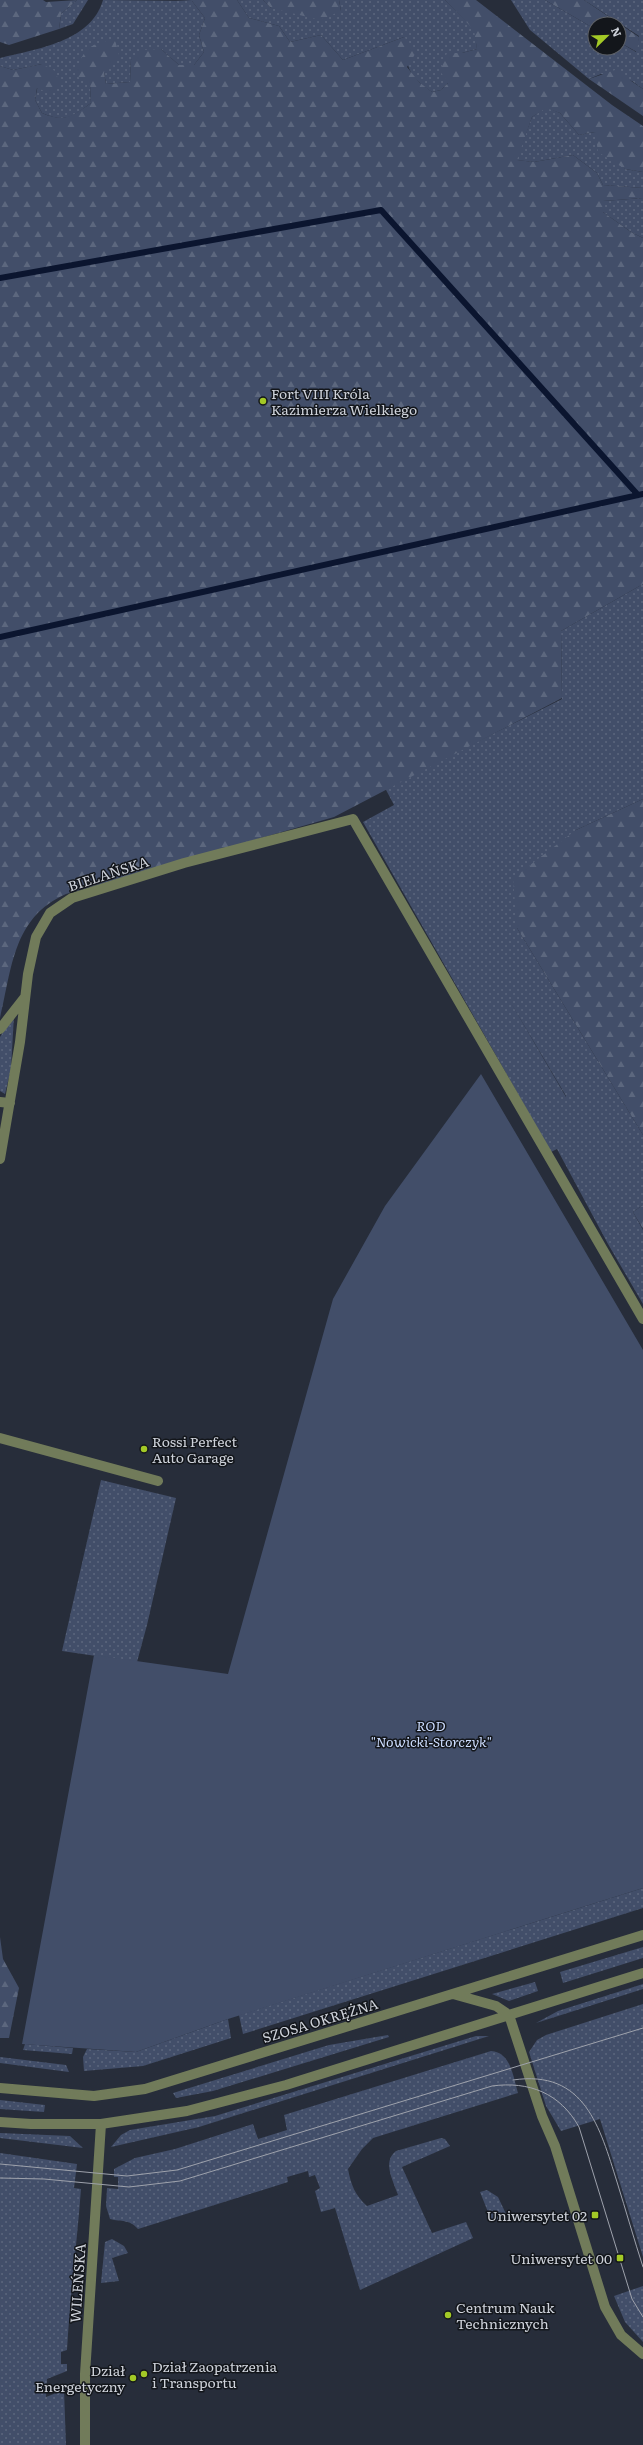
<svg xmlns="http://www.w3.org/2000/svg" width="643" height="2445" font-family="Literata,serif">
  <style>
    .grass { fill: url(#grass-dots); fill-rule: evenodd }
    .forest { fill: url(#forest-firs) }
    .garden { fill: #424e69 }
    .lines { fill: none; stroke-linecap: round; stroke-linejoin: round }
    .stream { stroke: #0b152f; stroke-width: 6 }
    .minor { stroke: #717b5a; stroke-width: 10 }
    .tram { stroke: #9ea2ac; stroke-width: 1 }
    .poi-dot { fill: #a3c926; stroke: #13161b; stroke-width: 1.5 }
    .labels { text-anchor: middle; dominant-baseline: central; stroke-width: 3; stroke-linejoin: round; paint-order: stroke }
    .poi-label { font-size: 14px; fill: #ced2da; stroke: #13161b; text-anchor: start }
    .street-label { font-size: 14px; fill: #ced2da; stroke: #13161b }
    .park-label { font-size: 14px; font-style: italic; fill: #ccdcfe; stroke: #13161b }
  </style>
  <defs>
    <pattern id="grass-dots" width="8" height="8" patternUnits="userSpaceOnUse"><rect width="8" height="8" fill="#424e69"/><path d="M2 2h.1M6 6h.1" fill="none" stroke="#5c677e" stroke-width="1.8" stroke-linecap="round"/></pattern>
    <pattern id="forest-firs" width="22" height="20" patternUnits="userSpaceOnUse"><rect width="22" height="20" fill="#424e69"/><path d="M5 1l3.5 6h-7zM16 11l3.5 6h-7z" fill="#5c677e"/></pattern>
  </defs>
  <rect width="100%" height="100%" fill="#272d3a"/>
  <path class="grass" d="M 77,0 L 88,0 L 73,24 L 59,29 L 61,14 Z
    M 103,0 L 192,1 L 205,18 L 199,35 L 204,52 L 194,65 L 179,65 L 161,49 L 131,60 L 130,82 L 106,84 L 104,72 L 90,84 L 91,103 C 72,117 65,123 42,113 L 35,100 L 42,64 L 13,70 L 0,66 L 0,58 C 36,49 91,42 103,0 Z
    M 237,0 L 263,0 L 271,8 L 341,11 L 339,0 L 445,0 L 475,30 L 477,49 L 462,53 L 447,53 L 448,83 L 441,90 L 432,92 C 406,74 407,67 404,37 L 343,60 L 321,35 L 290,42 L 279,26 L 249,18 Z
    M 511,0 L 545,0 L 595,29 L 595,48 L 619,48 L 619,42 L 636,52 L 639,36 L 584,0 L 643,0 L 643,89 L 632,81 L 601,74 L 589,79 L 530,30 Z
    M 546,107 L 560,113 L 579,135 L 595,132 L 625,169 L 643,172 L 643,188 L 603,185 L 597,173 L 573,155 L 534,162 L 516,160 L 532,117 Z
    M 643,198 L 643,238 L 631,232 L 603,212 L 603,201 Z
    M 643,584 L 643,799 L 576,830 L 517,928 L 643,1135 L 643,1205 L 633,1212 L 643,1230 L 643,1304 L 608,1244 L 557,1149 L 551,1152 L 363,822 L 394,805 L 385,788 L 562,699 L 561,631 ZM 508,998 L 566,1096 L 566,1097 Z
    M 14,1015 L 11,1069 L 5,1094 L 0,1091 L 0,1037 Z
    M 101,1480 L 176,1498 L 147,1625 L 137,1662 L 62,1651 Z
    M 643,1888 L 643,1908 L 243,2034 L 239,2015 Z
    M 643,1947 L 643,1958 L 563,1983 L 560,1972 Z
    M 535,1982 L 538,1991 L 509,2001 L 492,1994 Z
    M 643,1984 L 643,1989 L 536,2023 L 558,2011 Z
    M 643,2004 L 643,2257 L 600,2119 L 561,2131 L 546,2106 L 529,2052 L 537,2040 L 546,2035 Z
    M 228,2019 L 231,2038 L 143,2066 L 84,2071 L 83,2057 L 87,2049 L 136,2052 Z
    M 388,2035 L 389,2037 L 213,2091 L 176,2098 L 173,2093 L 329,2045 Z
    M 476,2036 L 489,2036 L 199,2127 L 111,2147 L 121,2135 L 130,2130 L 215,2116 Z
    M 25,2044 L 73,2048 L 72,2054 L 23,2050 Z
    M 491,2051 C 511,2052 513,2077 518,2093 L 373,2138 L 362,2149 L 348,2169 C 351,2185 355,2195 367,2206 L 398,2195 C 393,2180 382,2162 396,2151 L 441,2138 L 445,2139 L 450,2146 L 402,2167 L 432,2233 L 466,2222 L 473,2238 L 360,2290 L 335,2208 L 321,2212 L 315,2191 L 320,2188 L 315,2175 L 309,2177 L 308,2171 L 287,2177 L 288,2182 L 138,2229 C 129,2219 122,2222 110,2219 L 106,2206 L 107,2188 L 118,2189 L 118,2177 L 114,2177 L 114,2169 L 135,2158 L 175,2149 L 253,2124 L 258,2139 L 287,2130 L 284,2115 Z
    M 0,2057 L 66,2065 L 69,2072 L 0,2063 Z
    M 0,2100 L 45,2105 L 44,2112 L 0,2109 Z
    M 0,2133 L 70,2136 L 83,2148 L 0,2138 Z
    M 0,2153 L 77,2164 L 74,2188 L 81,2189 C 77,2243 70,2296 67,2350 L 61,2352 L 61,2364 L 67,2364 L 67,2371 L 47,2379 L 46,2397 L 64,2390 L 66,2445 L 0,2445 Z
    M 487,2190 L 498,2197 L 507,2216 L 492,2222 L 480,2192 Z
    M 112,2239 L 124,2246 L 128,2253 L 112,2258 L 119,2281 L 101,2283 L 105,2242 Z
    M 643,2286 L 643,2342 L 625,2322 L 614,2296 Z"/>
  <path class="forest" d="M 0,0 L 43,0 L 46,2 L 77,0 L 61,14 L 59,29 L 9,45 L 0,42 Z
    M 176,0 L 237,0 L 249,18 L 279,26 L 290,42 L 321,35 L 343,60 L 404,37 L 417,51 L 407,67 L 419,82 L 432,92 L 441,90 L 448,83 L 440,71 L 447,53 L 462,53 L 477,49 L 474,30 L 445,0 L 476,0 L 612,105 L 643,126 L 643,172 L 625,169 L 598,152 L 595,132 L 579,135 L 560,113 L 546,108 L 532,117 L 517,160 L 534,162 L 573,155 L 597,173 L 603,185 L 643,188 L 643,198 L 603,201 L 603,212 L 631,232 L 643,238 L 643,584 L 561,631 L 562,698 L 334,817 L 66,894 C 13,917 12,968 0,1018 L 0,66 L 13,70 L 42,64 L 55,71 L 60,84 L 51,94 L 37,88 L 35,100 L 42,113 C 65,123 72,116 91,103 L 90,84 L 75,75 C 82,51 89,42 115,40 L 119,55 L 104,72 L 106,84 L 130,82 L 131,60 L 142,50 L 161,49 L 179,65 L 194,65 L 204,52 L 199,35 L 205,18 L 192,1 Z
    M 263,0 L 339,0 L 341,11 L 320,20 L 271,8 Z
    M 545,0 L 584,0 L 639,37 L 637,52 L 619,42 L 619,24 L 595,24 L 595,29 Z
    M 615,70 L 643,89 L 643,116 L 589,79 Z
    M 643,799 L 643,1135 L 517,928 L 513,878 L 576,830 Z
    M 643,1205 L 643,1229 L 633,1212 Z
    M 0,1937 L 3,1959 L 19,1988 L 9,2038 L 0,2038 Z"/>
  <path class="garden" d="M 481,1074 L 643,1350 L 643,1888 L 228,2019 L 136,2052 L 22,2044 L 94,1655 L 228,1674 L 333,1299 L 385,1206 Z"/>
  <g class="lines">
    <path class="stream" d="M 0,278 L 381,210 L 638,495
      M 0,637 L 643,494"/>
    <path class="minor" d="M 0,1029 L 25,997
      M 0,1102 L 10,1103
      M 0,1159 L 20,1042 L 28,974 L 36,937 L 50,913 L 72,898 L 184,863 L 353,819 L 643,1319
      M 0,1438 L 158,1481
      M 453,1994 L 496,2006 L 509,2015 L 542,2116 L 555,2146 L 605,2307 L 621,2335 L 643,2354
      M 0,2088 L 94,2096 L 145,2089 L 643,1935
      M 0,2122 L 31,2124 L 101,2124 L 187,2111 L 286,2085 L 643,1973
      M 85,2445 L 85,2374 L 101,2124"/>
    <path class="tram" d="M 513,2080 C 585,2069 600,2128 617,2182 C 626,2211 634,2239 643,2267
      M 0,2164 L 127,2176 L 177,2170 L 643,2028
      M 0,2178 L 44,2179 L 129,2187 L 180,2181 L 492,2086 C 529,2081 560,2093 579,2127 L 632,2299 L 643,2317"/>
  </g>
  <g class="poi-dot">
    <circle cx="263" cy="401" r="4"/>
    <circle cx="144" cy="1449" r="4"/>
    <rect x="591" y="2211" width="8" height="8" rx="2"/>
    <rect x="616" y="2254" width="8" height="8" rx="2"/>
    <circle cx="448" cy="2315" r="4"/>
    <circle cx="144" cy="2374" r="4"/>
    <circle cx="133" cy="2378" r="4"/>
  </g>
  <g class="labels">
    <g class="poi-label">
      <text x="271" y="393">Fort VIII Króla<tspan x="271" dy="16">Kazimierza Wielkiego</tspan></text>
      <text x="152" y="1441">Rossi Perfect<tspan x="152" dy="16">Auto Garage</tspan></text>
      <text x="587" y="2215" text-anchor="end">Uniwersytet 02</text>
      <text x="612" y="2258" text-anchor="end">Uniwersytet 00</text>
      <text x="456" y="2307">Centrum Nauk<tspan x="456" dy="16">Technicznych</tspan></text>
      <text x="152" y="2366">Dział Zaopatrzenia<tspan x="152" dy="16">i Transportu</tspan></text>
      <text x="125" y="2370" text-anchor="end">Dział<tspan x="125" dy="16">Energetyczny</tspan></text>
    </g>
    <g class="street-label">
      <text transform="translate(108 873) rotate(-18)">BIELAŃSKA</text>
      <text transform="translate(320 2020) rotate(-17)">SZOSA OKRĘŻNA</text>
      <text transform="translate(77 2283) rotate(-86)">WILEŃSKA</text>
    </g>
    <g class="park-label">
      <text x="431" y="1725">ROD<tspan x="431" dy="16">"Nowicki-Storczyk"</tspan></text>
    </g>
  </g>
  <g transform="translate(607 36) rotate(67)"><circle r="19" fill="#13161b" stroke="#5e6167"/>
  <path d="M0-3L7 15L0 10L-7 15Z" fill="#a3c926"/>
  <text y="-6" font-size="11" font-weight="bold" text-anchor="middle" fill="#ced2da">N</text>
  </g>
</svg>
